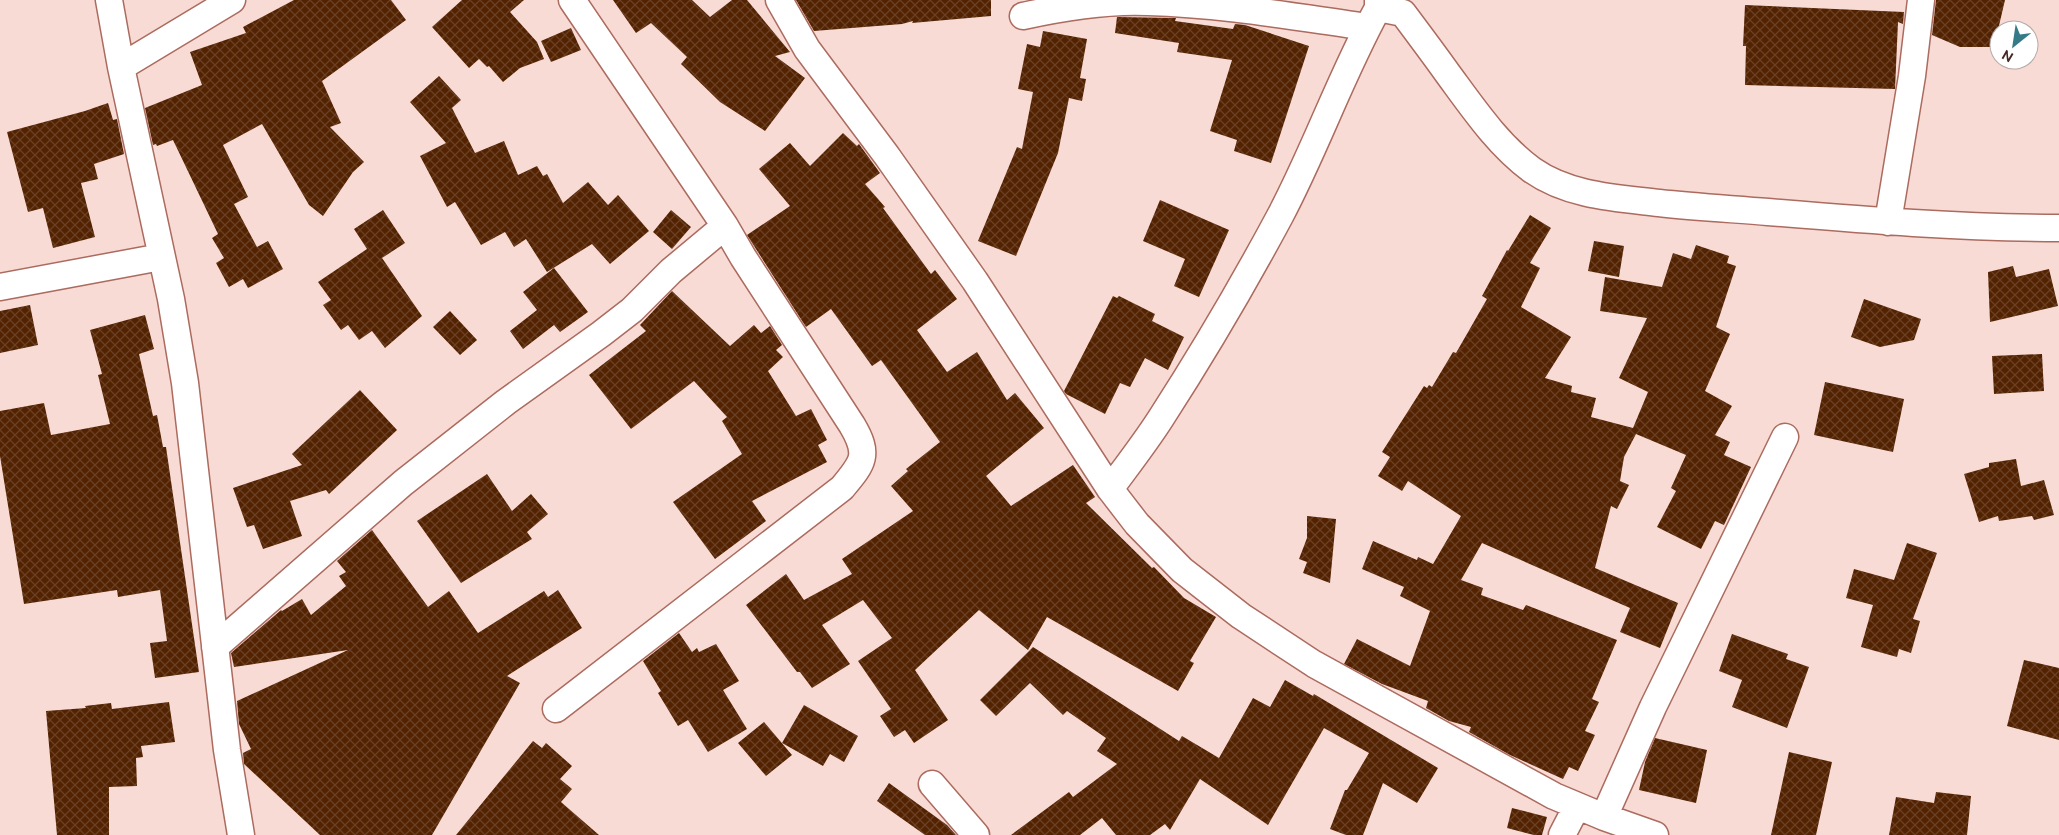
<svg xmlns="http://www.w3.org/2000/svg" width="2059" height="835" font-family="Ubuntu,sans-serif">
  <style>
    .building { fill: url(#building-cross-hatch) }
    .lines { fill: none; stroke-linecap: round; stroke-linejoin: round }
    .street-casing { stroke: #ac6b5f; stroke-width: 29 }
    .street { stroke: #fff; stroke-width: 26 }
  </style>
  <defs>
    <pattern id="building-cross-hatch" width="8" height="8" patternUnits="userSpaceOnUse" patternTransform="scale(1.25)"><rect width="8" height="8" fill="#532200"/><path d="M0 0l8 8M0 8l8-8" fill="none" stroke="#6a4126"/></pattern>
  </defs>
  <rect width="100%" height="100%" fill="#f9dbd5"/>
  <path class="building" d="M 294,0 L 391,0 L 406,20 L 322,81 L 341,123 L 330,127 L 364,162 L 353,172 L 323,216 L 309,205 L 262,124 L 223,145 L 248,197 L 234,204 L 257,247 L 268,241 L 283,269 L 248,288 L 243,279 L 229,287 L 216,263 L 224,258 L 212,238 L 218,234 L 173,140 L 157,146 L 156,144 L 153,145 L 145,108 L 202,85 L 190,52 L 246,33 L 243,27 Z
    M 462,0 L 524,0 L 510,12 L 537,42 L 544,59 L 520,68 L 503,82 L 489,66 L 487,67 L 479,59 L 469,68 L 432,27 Z
    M 613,0 L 692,0 L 710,17 L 732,0 L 747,0 L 790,52 L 775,56 L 805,78 L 765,131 L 720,102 L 681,64 L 687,57 L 651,23 L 636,33 Z
    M 796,0 L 991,0 L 991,16 L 912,23 L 913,21 L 902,24 L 814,31 Z
    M 1936,0 L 2005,0 L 1994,47 L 1960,47 L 1932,35 Z
    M 1745,5 L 1904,12 L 1903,24 L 1898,22 L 1895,89 L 1745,85 L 1746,46 L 1743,46 Z
    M 1117,17 L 1176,18 L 1175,21 L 1233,29 L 1235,24 L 1245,25 L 1309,46 L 1271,163 L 1234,151 L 1237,140 L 1210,131 L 1232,60 L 1177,52 L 1179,43 L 1115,33 Z
    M 571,28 L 581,50 L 551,62 L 541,41 Z
    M 1043,31 L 1087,39 L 1080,78 L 1086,79 L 1082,101 L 1069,98 L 1058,153 L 1016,256 L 978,241 L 1017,147 L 1022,149 L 1033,92 L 1018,89 L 1027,44 L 1040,47 Z
    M 439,76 L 461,100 L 452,108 L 475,153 L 504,141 L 518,175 L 537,166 L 543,176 L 547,174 L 563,203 L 588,182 L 608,205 L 618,195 L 649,231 L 610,264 L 592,244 L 547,272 L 526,239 L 514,247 L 505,232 L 481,245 L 455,202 L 447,207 L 420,156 L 446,143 L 410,102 Z
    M 108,103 L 113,120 L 117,119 L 124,154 L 94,164 L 98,179 L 81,183 L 95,237 L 53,248 L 43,208 L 28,212 L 7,132 L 85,111 Z
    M 843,133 L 857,146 L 859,144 L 880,173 L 865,184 L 885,207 L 883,208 L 931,274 L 935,270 L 957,299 L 917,330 L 947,372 L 977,352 L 1007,400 L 1015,393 L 1044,428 L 986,476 L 1011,506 L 1073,465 L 1095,497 L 1086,503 L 1152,568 L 1154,567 L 1184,598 L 1216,617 L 1190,661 L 1194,663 L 1178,691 L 1047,617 L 1028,650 L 979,610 L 915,670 L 948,720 L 914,743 L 905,730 L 894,737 L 880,716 L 891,709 L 858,661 L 892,638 L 863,600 L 822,625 L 850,664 L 812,688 L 800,672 L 797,672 L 746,605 L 786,574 L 804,600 L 852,574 L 842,559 L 913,511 L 891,486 L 908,471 L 906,469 L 940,442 L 881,360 L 872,366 L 831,309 L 806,327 L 747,235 L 790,206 L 759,169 L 790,143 L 810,166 Z
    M 1160,200 L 1229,230 L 1199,297 L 1174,286 L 1185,259 L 1143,241 Z
    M 383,210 L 405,243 L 382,258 L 422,316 L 385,348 L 372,331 L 359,340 L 348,325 L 341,330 L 323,305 L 331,300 L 318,282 L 367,249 L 354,229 Z
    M 671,210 L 691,227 L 672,249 L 653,232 Z
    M 1530,215 L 1551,228 L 1530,263 L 1540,268 L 1521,307 L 1571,337 L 1545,378 L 1572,386 L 1571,392 L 1596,398 L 1591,417 L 1633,428 L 1648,392 L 1619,378 L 1647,318 L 1600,311 L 1605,277 L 1662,287 L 1673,253 L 1691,259 L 1696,245 L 1729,256 L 1727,263 L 1736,266 L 1716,327 L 1730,334 L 1705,391 L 1732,406 L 1715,435 L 1730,442 L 1724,455 L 1751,467 L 1724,525 L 1715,521 L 1701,549 L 1657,527 L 1676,491 L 1671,488 L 1686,455 L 1636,434 L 1624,457 L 1620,481 L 1629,485 L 1617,509 L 1611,506 L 1595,568 L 1678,603 L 1660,648 L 1620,632 L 1630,608 L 1482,543 L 1461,580 L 1483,588 L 1481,595 L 1523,610 L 1526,605 L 1617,640 L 1592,699 L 1599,702 L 1585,731 L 1595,735 L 1578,771 L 1569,767 L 1563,779 L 1510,755 L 1469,732 L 1471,727 L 1449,721 L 1426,708 L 1428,701 L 1382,684 L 1344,664 L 1357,639 L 1410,666 L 1430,611 L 1400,596 L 1404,587 L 1362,569 L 1373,541 L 1417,560 L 1418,557 L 1433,564 L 1461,516 L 1408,481 L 1402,491 L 1378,476 L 1390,457 L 1382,452 L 1424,386 L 1427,388 L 1429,385 L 1432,387 L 1453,352 L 1456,353 L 1487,299 L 1482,296 L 1507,250 L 1508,251 Z
    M 1594,241 L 1624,246 L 1619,277 L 1588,271 Z
    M 2013,266 L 2016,277 L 2049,269 L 2058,306 L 1990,322 L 1988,272 Z
    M 554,268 L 588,312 L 560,332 L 554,325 L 523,349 L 510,331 L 537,310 L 523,292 Z
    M 672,291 L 730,346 L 754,325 L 761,333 L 770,326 L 782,345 L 776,350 L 783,357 L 768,371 L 796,416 L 811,409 L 827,440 L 818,445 L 827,462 L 752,501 L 766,521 L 715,559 L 673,502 L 742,454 L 722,421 L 727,417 L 694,381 L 631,429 L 589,375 L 646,331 L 640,325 Z
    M 1113,296 L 1117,298 L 1119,296 L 1155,314 L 1152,321 L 1184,337 L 1168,370 L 1145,358 L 1130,387 L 1120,383 L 1105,414 L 1066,394 L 1064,391 Z
    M 1864,299 L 1921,319 L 1914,340 L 1880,347 L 1851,337 Z
    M 30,305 L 38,345 L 0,353 L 0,311 Z
    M 450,311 L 477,340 L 460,355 L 433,327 Z
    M 145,315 L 154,349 L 139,354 L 153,416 L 157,415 L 163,447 L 166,447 L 199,672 L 155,678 L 150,643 L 167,641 L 160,590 L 118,597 L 117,590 L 24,604 L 0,456 L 0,411 L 44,403 L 51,435 L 110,424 L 98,375 L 102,374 L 90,330 Z
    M 2042,354 L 2044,391 L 1994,394 L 1992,356 Z
    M 1825,382 L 1904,399 L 1893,452 L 1814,435 Z
    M 360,390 L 397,430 L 329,494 L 326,490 L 290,501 L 302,536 L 263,549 L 254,525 L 247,527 L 233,488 L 302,465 L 292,454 Z
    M 2016,459 L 2021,486 L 2044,480 L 2054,515 L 2034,520 L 2032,516 L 1999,521 L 1998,516 L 1979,522 L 1964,474 L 1989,467 L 1989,463 Z
    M 487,474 L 512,511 L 531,494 L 548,514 L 527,532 L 532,539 L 461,583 L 417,521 Z
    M 1307,516 L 1336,519 L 1330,583 L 1303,573 L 1307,562 L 1299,559 L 1307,538 Z
    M 372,530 L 428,607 L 449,591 L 478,633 L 544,591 L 548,597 L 558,590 L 582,628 L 507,676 L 520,683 L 432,835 L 320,835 L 244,764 L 243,753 L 251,749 L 239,724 L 237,701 L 348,650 L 234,667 L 231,653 L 281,610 L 282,611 L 302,599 L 311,615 L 346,586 L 339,576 L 346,572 L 337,561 Z
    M 1907,543 L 1937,553 L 1913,619 L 1920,621 L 1911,653 L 1899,649 L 1897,657 L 1861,647 L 1873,605 L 1846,598 L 1854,569 L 1894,580 Z
    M 679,633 L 692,652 L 697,648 L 699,652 L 716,644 L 739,681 L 723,690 L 747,729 L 708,752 L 688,720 L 678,726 L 658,693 L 661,691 L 643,661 Z
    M 1732,634 L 1788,654 L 1786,659 L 1809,667 L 1787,728 L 1732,707 L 1742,680 L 1719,671 Z
    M 1033,647 L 1179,741 L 1182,736 L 1219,758 L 1253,698 L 1270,707 L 1285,680 L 1313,696 L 1314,694 L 1438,768 L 1417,803 L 1383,783 L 1363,835 L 1346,835 L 1330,829 L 1345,790 L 1347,790 L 1369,753 L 1324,728 L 1268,825 L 1200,779 L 1170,830 L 1165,824 L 1150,835 L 1116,835 L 1102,818 L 1080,835 L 1011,835 L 1069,792 L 1073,797 L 1117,764 L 1097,751 L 1106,738 L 1067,711 L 1063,715 L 1030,683 L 996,716 L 980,700 Z
    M 2024,660 L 2059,668 L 2059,740 L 2007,726 Z
    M 169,702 L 175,742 L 141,746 L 143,757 L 136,758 L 137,786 L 109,787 L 109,835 L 57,835 L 46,711 L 86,708 L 85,706 L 111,703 L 112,709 Z
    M 804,705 L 858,736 L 844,762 L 830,754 L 823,766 L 782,743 Z
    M 764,722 L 792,755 L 766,776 L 738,743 Z
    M 1655,738 L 1707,750 L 1696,803 L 1639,790 L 1645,762 Z
    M 533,741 L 542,748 L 546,743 L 572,766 L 560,779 L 572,789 L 561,802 L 599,835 L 456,835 Z
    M 1789,752 L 1832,762 L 1816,835 L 1771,835 Z
    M 889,783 L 947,825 L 956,835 L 925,835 L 877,801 Z
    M 1936,792 L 1971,796 L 1967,835 L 1889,835 L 1896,797 L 1934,803 Z
    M 1512,808 L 1547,817 L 1542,835 L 1534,835 L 1507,828 Z"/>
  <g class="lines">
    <defs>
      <path id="street" d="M 109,0 L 121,67 L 171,299 L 185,383 L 227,750 L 241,835
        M 779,0 L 807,49 L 887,156 L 975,281 L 1110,489 L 1137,524 L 1182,570 L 1241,616 L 1314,664 L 1554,796 L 1604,817 L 1655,835
        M 1378,0 L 1378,8 L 1403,13 C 1418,33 1433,53 1448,74 C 1473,108 1498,145 1532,170 C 1569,196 1616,198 1659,203 C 1695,207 1732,209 1768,212 C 1865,220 1962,228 2059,228
        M 1023,16 C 1064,7 1106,0 1148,2 C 1222,4 1295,17 1368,27
        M 121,67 L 232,0
        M 1888,222 L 1912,76 L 1921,0
        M 0,287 L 161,257
        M 1110,489 C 1127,466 1145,443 1161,418 C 1203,353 1243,285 1280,216 C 1316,148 1341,75 1378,8
        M 215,647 L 403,483 L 506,402 L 601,334 L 632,310 L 671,271 L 725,226
        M 556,709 L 842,488 C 863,463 870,455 852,425 L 743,257 L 725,226 L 572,0
        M 932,784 L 976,835
        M 1604,817 L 1653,707 L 1785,437
        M 1562,835 L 1577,806"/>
    </defs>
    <use href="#street" class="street-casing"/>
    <use href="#street" class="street"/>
  </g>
  <g transform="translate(2014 45) rotate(210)"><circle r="24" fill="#ffffff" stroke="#b4a9a7"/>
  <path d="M0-4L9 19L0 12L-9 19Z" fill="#357b87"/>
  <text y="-8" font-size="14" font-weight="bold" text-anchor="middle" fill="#442823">N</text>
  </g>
</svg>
